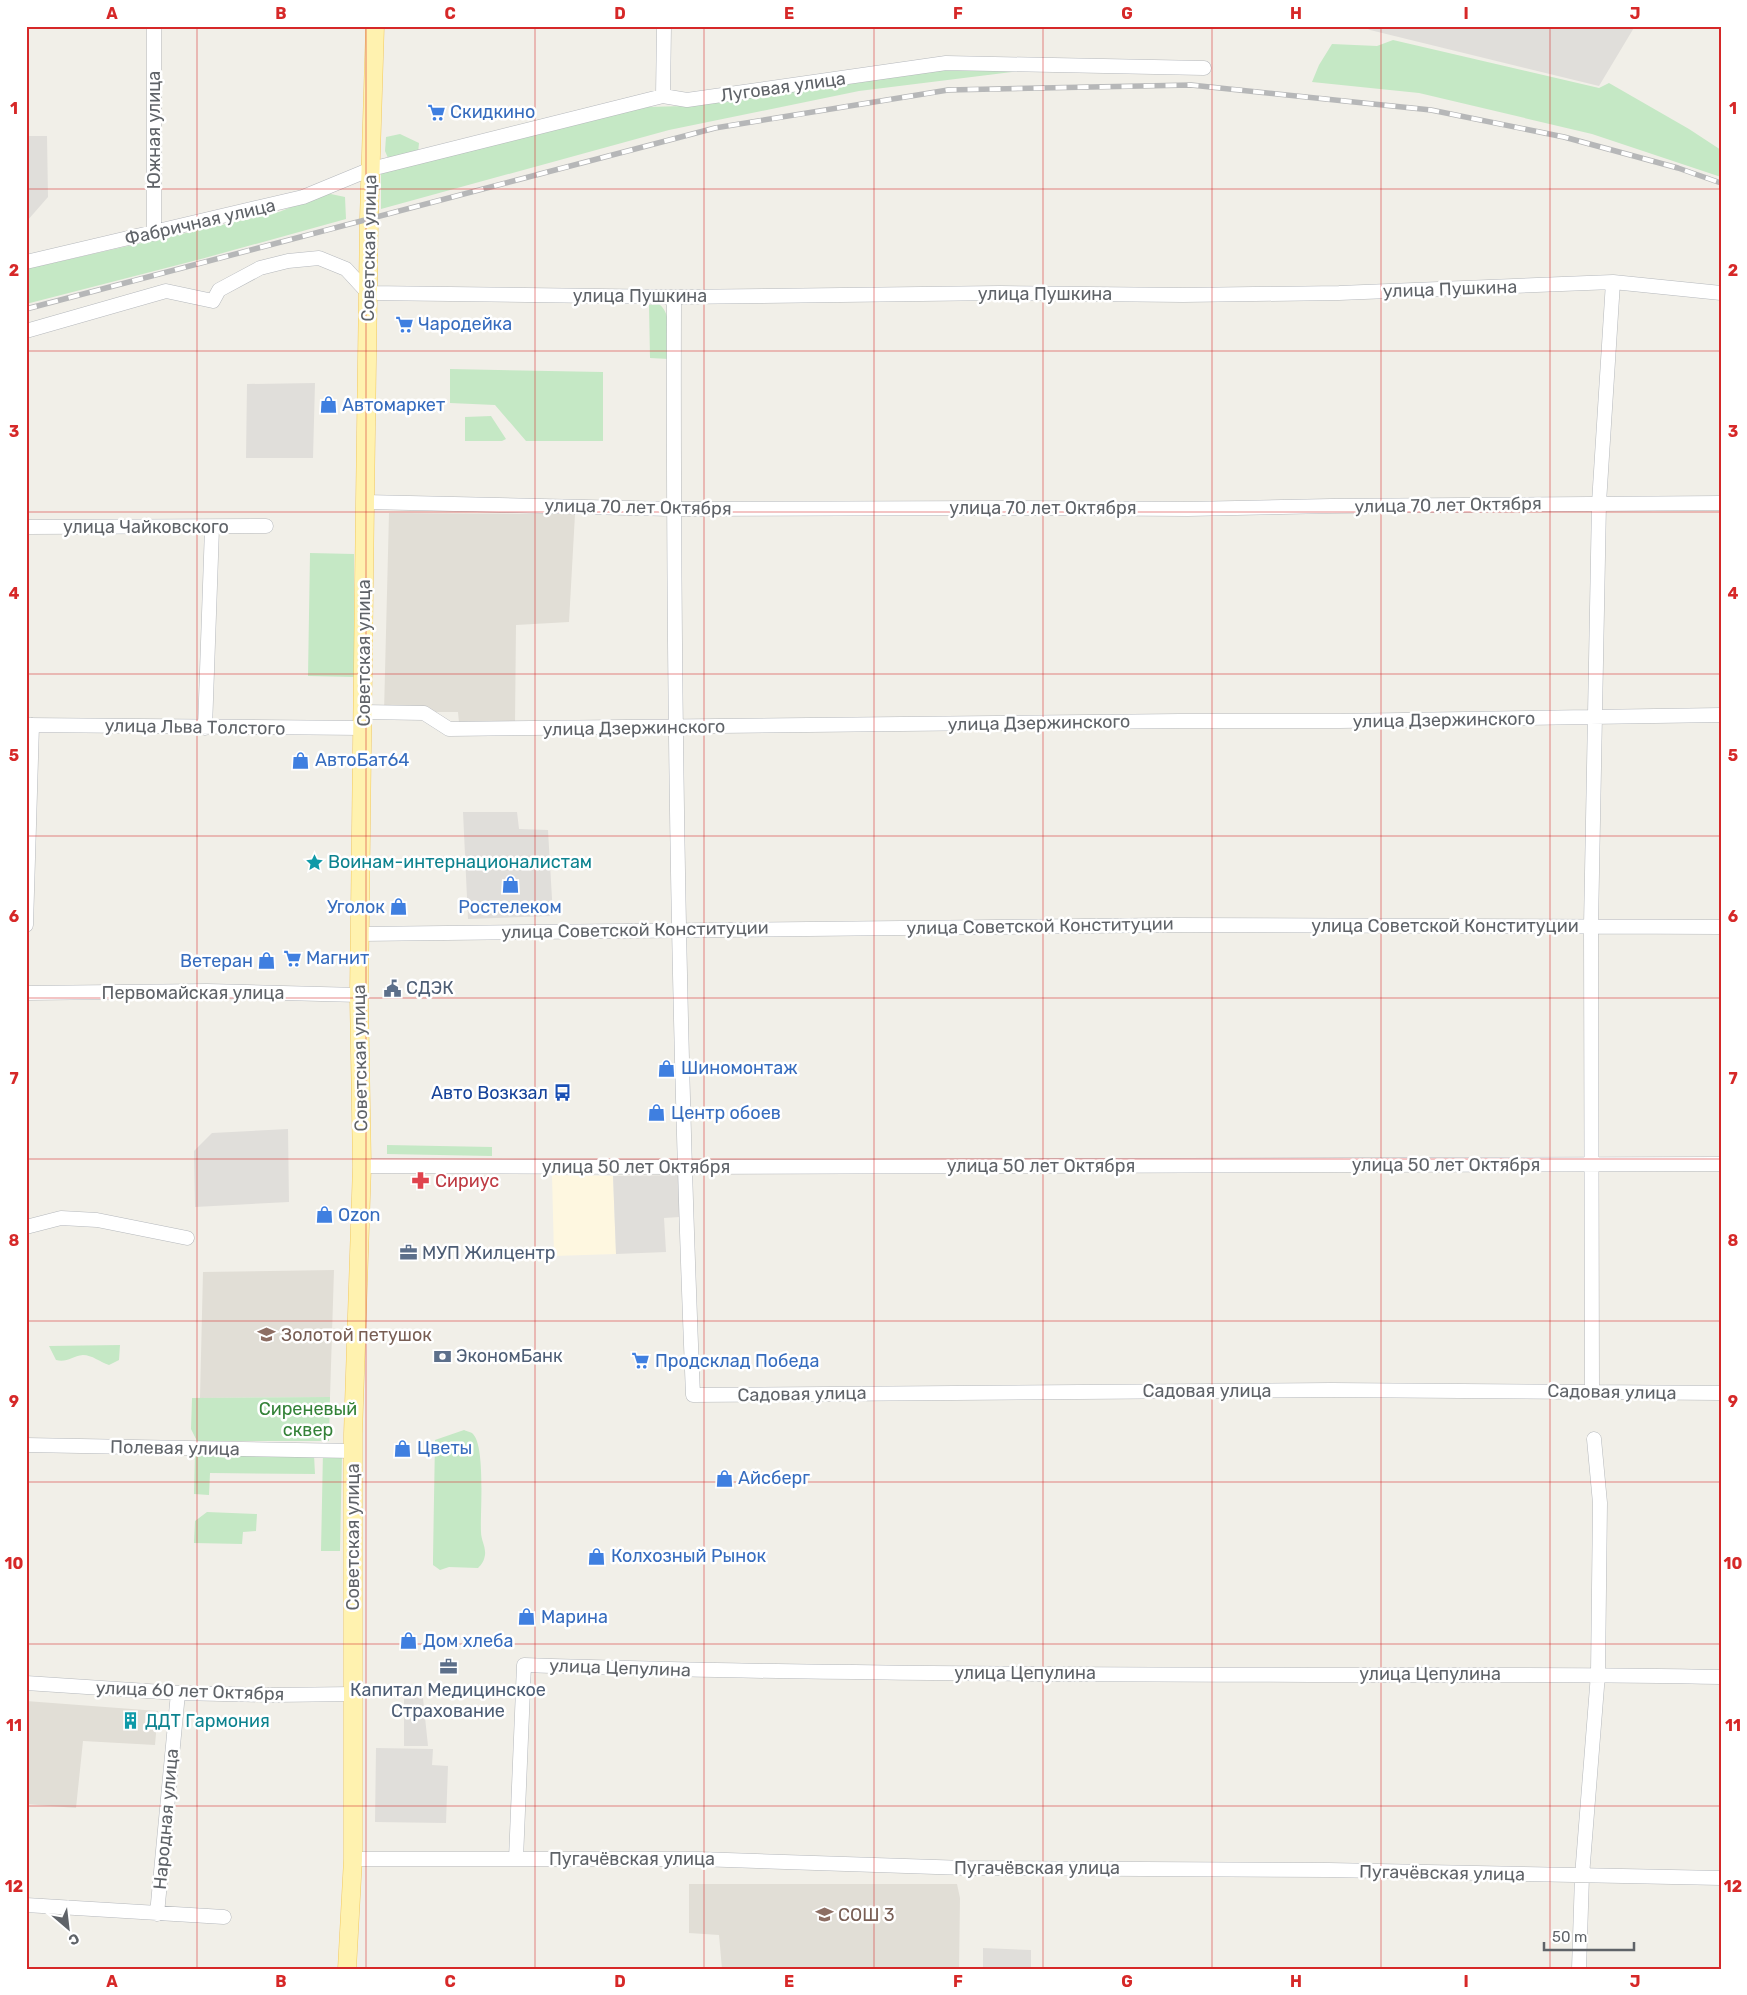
<svg xmlns="http://www.w3.org/2000/svg" width="1747" height="1995" font-family="Rubik,sans-serif">
  <style>
    .commercial { fill: #fef7e0 }
    .industrial { fill: #e0deda }
    .education { fill: #e1ded6 }
    .green { fill: #c5e8c5 }
    .lines { fill: none; stroke-linecap: round; stroke-linejoin: round }
    .minor-casing { stroke: #b5b8bc; stroke-width: 15 }
    .major-casing { stroke: #f2c960; stroke-width: 19 }
    .minor { stroke: #fff; stroke-width: 14 }
    .major { stroke: #fff2af; stroke-width: 18 }
    .rail-casing { stroke: #b6b7b8; stroke-width: 5.5 }
    .rail { stroke: #fff; stroke-width: 4; stroke-dasharray: 11; stroke-linecap: butt }
    .grid { fill: none; stroke: #d62828; stroke-width: 1; stroke-opacity: 0.55 }
    .labels { text-anchor: middle; dominant-baseline: central; stroke-width: 5; stroke-linejoin: round; paint-order: stroke }
    .street-label { font-size: 18px; fill: #5f6368; stroke: #fff }
    .shop-label { font-size: 18px; fill: #366cbe; stroke: #fff; text-anchor: start }
    .culture-label { font-size: 18px; fill: #0d838f; stroke: #fff; text-anchor: start }
    .service-label { font-size: 18px; fill: #4e5e75; stroke: #fff; text-anchor: start }
    .transit-label { font-size: 18px; fill: #164399; stroke: #fff; text-anchor: end }
    .health-label { font-size: 18px; fill: #be3a42; stroke: #fff; text-anchor: start }
    .education-label { font-size: 18px; fill: #785e54; stroke: #fff; text-anchor: start }
    .park-label { font-size: 18px; fill: #348238; stroke: #fff }
    .neatline { fill: none; stroke: #d62828; stroke-width: 2 }
    .grid-label { font-size: 16px; text-anchor: middle; font-weight: bold; fill: #d62828 }
  </style>
  <rect width="100%" height="100%" fill="#f1efe8"/>
  <path class="commercial" d="M 552,1175 L 613,1176 L 616,1254 L 554,1256 Z"/>
  <path class="industrial" d="M 1362,26 L 1635,26 L 1599,86 L 1370,30 Z
    M 26,136 L 47,136 L 48,197 L 27,221 L 26,229 Z
    M 315,383 L 313,458 L 246,458 L 247,384 Z
    M 463,812 L 517,812 L 519,829 L 548,830 L 553,916 L 468,919 Z
    M 288,1129 L 289,1202 L 195,1207 L 194,1151 L 212,1133 Z
    M 680,1175 L 680,1217 L 664,1218 L 666,1252 L 616,1254 L 613,1176 Z
    M 404,1696 L 423,1698 L 428,1746 L 404,1746 Z
    M 376,1748 L 433,1749 L 432,1765 L 448,1766 L 446,1823 L 375,1822 Z
    M 983,1948 L 1031,1950 L 1031,1969 L 983,1969 Z"/>
  <path class="education" d="M 389,513 L 575,514 L 569,622 L 516,625 L 515,723 L 459,723 L 458,712 L 384,712 Z
    M 334,1270 L 330,1397 L 200,1398 L 203,1272 Z
    M 26,1701 L 158,1711 L 155,1745 L 83,1741 L 76,1808 L 26,1804 Z
    M 689,1884 L 957,1884 L 960,1898 L 959,1969 L 722,1969 L 719,1935 L 689,1933 Z"/>
  <path class="green" d="M 1393,40 L 1599,88 L 1609,83 L 1689,129 L 1721,150 L 1721,177 L 1592,134 L 1419,93 L 1312,82 L 1319,65 L 1332,44 L 1377,46 Z
    M 948,69 L 1019,71 L 859,91 L 669,130 L 381,209 L 381,172 L 647,107 L 685,106 Z
    M 400,134 L 419,143 L 418,153 L 388,158 L 385,151 L 386,137 Z
    M 326,193 L 345,197 L 346,219 L 201,259 L 26,304 L 26,269 L 279,212 Z
    M 659,304 C 673,314 668,343 669,359 L 650,358 L 649,305 Z
    M 450,369 L 603,372 L 603,441 L 526,441 L 495,405 L 450,403 Z
    M 491,416 L 506,439 L 502,441 L 465,441 L 465,417 Z
    M 310,553 L 354,554 L 354,677 L 308,676 Z
    M 387,1145 L 492,1147 L 492,1156 L 387,1154 Z
    M 120,1345 L 119,1360 L 109,1365 C 100,1362 92,1355 83,1355 C 72,1356 67,1363 56,1360 L 49,1346 Z
    M 330,1397 L 329,1441 L 197,1441 L 191,1429 L 192,1398 Z
    M 464,1430 C 466,1431 470,1432 472,1433 C 486,1444 480,1513 481,1532 C 481,1540 486,1547 485,1555 C 484,1561 482,1564 478,1568 L 449,1567 L 440,1570 L 433,1565 L 433,1558 L 435,1440 Z
    M 323,1451 L 342,1454 L 340,1551 L 321,1551 Z
    M 195,1453 L 314,1455 L 315,1474 L 210,1473 L 209,1495 L 194,1494 Z
    M 207,1512 L 257,1514 L 256,1531 L 243,1532 L 242,1544 L 194,1543 L 195,1521 Z"/>
  <g class="lines">
    <defs>
      <path id="minor" d="M 154,26 L 154,234
        M 663,96 L 664,26
        M 26,262 L 303,197 L 371,169 L 663,96 L 687,100 L 946,63 L 1204,68
        M 674,297 C 673,663 678,1029 693,1395 L 1331,1390 L 1721,1393
        M 26,331 L 166,291 L 213,301 L 219,290 L 260,268 L 288,261 L 319,258 L 346,269 L 368,293 L 674,297 L 1000,293 L 1183,295 L 1339,293 L 1613,282 L 1721,293
        M 365,502 L 673,509 L 1001,508 L 1188,509 L 1331,506 L 1721,503
        M 26,527 L 266,526
        M 363,712 L 424,713 L 449,729 L 1180,721 L 1340,721 L 1721,715
        M 26,725 L 363,728
        M 205,728 L 212,528
        M 26,925 L 32,725
        M 360,934 L 1172,925 L 1721,927
        M 26,993 L 207,991 L 359,995
        M 362,1166 L 684,1167 L 1721,1164
        M 26,1227 L 61,1218 L 97,1220 L 187,1238
        M 1592,1391 L 1591,926 L 1599,503 L 1613,282
        M 26,1445 L 353,1451
        M 26,1683 L 178,1693 L 273,1695 L 354,1694
        M 353,1859 L 698,1859 L 966,1868 L 1329,1870 L 1721,1878
        M 516,1859 L 524,1665 C 792,1674 1061,1674 1330,1675 C 1460,1675 1590,1674 1721,1677
        M 26,1905 L 224,1917
        M 157,1914 L 178,1693
        M 1579,1969 L 1582,1876 L 1598,1674 L 1600,1503 L 1594,1439"/>
      <path id="major" d="M 347,1969 L 353,1859 L 353,1434 L 362,1166 L 359,995 L 365,502 L 369,219 L 375,26"/>
    </defs>
    <use href="#minor" class="minor-casing"/>
    <use href="#major" class="major-casing"/>
    <use href="#minor" class="minor"/>
    <use href="#major" class="major"/>
    <defs>
      <path id="rail" d="M 26,309 L 715,128 L 948,90 L 1191,85 L 1431,110 L 1564,137 L 1678,168 L 1721,183"/>
    </defs>
    <use href="#rail" class="rail-casing"/>
    <use href="#rail" class="rail"/>
  </g>
  <path class="grid" d="M 197,26 L 197,1969M 366,26 L 366,1969M 535,26 L 535,1969M 704,26 L 704,1969M 874,26 L 874,1969M 1043,26 L 1043,1969M 1212,26 L 1212,1969M 1381,26 L 1381,1969M 1550,26 L 1550,1969M 26,189 L 1721,189M 26,351 L 1721,351M 26,512 L 1721,512M 26,674 L 1721,674M 26,836 L 1721,836M 26,998 L 1721,998M 26,1159 L 1721,1159M 26,1321 L 1721,1321M 26,1482 L 1721,1482M 26,1644 L 1721,1644M 26,1806 L 1721,1806"/>
  <defs>
    <symbol id="supermarket-bare" viewBox="-9 -9 18 18"><path d="M-6-5.5h2.5l.6 2H6L4.5 2H-2.5L-4.4-4H-6ZM-1.5 3.2a1.3 1.3 0 1 0 .1 0ZM3 3.2a1.3 1.3 0 1 0 .1 0Z" fill="#3f7fe0" stroke="#fff" stroke-width="2.5" paint-order="stroke"/></symbol>
    <symbol id="shop-bare" viewBox="-9 -9 18 18"><path d="M-5-2.5h2.3a2.7 3.5 0 0 1 5.4 0H5L5.5 6h-11ZM-1.5-2.5h3a1.5 2.3 0 0 0-3 0Z" fill="#3f7fe0" stroke="#fff" stroke-width="2.5" paint-order="stroke"/></symbol>
    <symbol id="sight-bare" viewBox="-9 -9 18 18"><path d="M0-6L1.8-2.2L6-1.7L2.9 1.2L3.7 5.4L0 3.3L-3.7 5.4L-2.9 1.2L-6-1.7L-1.8-2.2Z" fill="#0f9aa8" stroke="#fff" stroke-width="2.5" paint-order="stroke"/></symbol>
    <symbol id="civic-bare" viewBox="-9 -9 18 18"><path d="M-.6-6.5H3V-4.5H.6V-3L4-1V1h2V6H-6V1h2V-1L-.6-3ZM-1.2 2.5V6h2.4V2.5Z" fill="#5c6f8a" stroke="#fff" stroke-width="2.5" paint-order="stroke"/></symbol>
    <symbol id="bus-bare" viewBox="-9 -9 18 18"><path d="M-5-6H5V4H4V6H2V4H-2V6H-4V4H-5ZM-3.5-4V0h7V-4ZM-3.5 1.2v1.5H-2V1.2ZM2 1.2v1.5H3.5V1.2Z" fill="#1a4fb4" stroke="#fff" stroke-width="2.5" paint-order="stroke"/></symbol>
    <symbol id="pharmacy-bare" viewBox="-9 -9 18 18"><path d="M-2-6h4v4h4v4h-4v4h-4v-4h-4v-4h4Z" fill="#e0444e" stroke="#fff" stroke-width="2.5" paint-order="stroke"/></symbol>
    <symbol id="office-bare" viewBox="-9 -9 18 18"><path d="M-6-3h4V-5.5h4V-3h4V5H-6ZM-1-4.5V-3h2v-1.5ZM-6 0V1H6V0Z" fill="#5c6f8a" stroke="#fff" stroke-width="2.5" paint-order="stroke"/></symbol>
    <symbol id="school-bare" viewBox="-9 -9 18 18"><path d="M0-5L7-2L0 1L-7-2ZM-4 1L0 2.5L4 1V4Q0 6-4 4Z" fill="#8d6e63" stroke="#fff" stroke-width="2.5" paint-order="stroke"/></symbol>
    <symbol id="bank-bare" viewBox="-9 -9 18 18"><path d="M-6-4H6V4H-6ZM0-2.3a2.3 2.3 0 1 0 0 4.6a2.3 2.3 0 1 0 0-4.6Z" fill="#5c6f8a" stroke="#fff" stroke-width="2.5" paint-order="stroke"/></symbol>
    <symbol id="building-bare" viewBox="-9 -9 18 18"><path d="M-4-6H4V6H1V3H-1V6H-4ZM-2.5-4.3h1.7v1.8h-1.7ZM.8-4.3h1.7v1.8H.8ZM-2.5-1h1.7V.8h-1.7ZM.8-1h1.7V.8H.8Z" fill="#0f9aa8" stroke="#fff" stroke-width="2.5" paint-order="stroke"/></symbol>
  </defs>
  <g fill-rule="evenodd">
    <use href="#supermarket-bare" x="424" y="100" width="25" height="25"/>
    <use href="#supermarket-bare" x="392" y="312" width="25" height="25"/>
    <use href="#shop-bare" x="316" y="392" width="25" height="25"/>
    <use href="#shop-bare" x="288" y="748" width="25" height="25"/>
    <use href="#sight-bare" x="302" y="850" width="25" height="25"/>
    <use href="#shop-bare" x="498" y="872" width="25" height="25"/>
    <use href="#shop-bare" x="386" y="894" width="25" height="25"/>
    <use href="#supermarket-bare" x="280" y="946" width="25" height="25"/>
    <use href="#shop-bare" x="254" y="948" width="25" height="25"/>
    <use href="#civic-bare" x="380" y="976" width="25" height="25"/>
    <use href="#shop-bare" x="654" y="1056" width="25" height="25"/>
    <use href="#bus-bare" x="550" y="1080" width="25" height="25"/>
    <use href="#shop-bare" x="644" y="1100" width="25" height="25"/>
    <use href="#pharmacy-bare" x="408" y="1168" width="25" height="25"/>
    <use href="#shop-bare" x="312" y="1202" width="25" height="25"/>
    <use href="#office-bare" x="396" y="1240" width="25" height="25"/>
    <use href="#school-bare" x="254" y="1322" width="25" height="25"/>
    <use href="#bank-bare" x="430" y="1344" width="25" height="25"/>
    <use href="#supermarket-bare" x="628" y="1348" width="25" height="25"/>
    <use href="#shop-bare" x="390" y="1436" width="25" height="25"/>
    <use href="#shop-bare" x="712" y="1466" width="25" height="25"/>
    <use href="#shop-bare" x="584" y="1544" width="25" height="25"/>
    <use href="#shop-bare" x="514" y="1604" width="25" height="25"/>
    <use href="#shop-bare" x="396" y="1628" width="25" height="25"/>
    <use href="#office-bare" x="436" y="1654" width="25" height="25"/>
    <use href="#building-bare" x="118" y="1708" width="25" height="25"/>
    <use href="#school-bare" x="812" y="1902" width="25" height="25"/>
  </g>
  <g class="labels">
    <g class="street-label">
      <text transform="translate(783 87) rotate(-8)">Луговая улица</text>
      <text transform="translate(154 130) rotate(-90)">Южная улица</text>
      <text transform="translate(200 222) rotate(-13)">Фабричная улица</text>
      <text transform="translate(369 248) rotate(-89)">Советская улица</text>
      <text transform="translate(1450 289) rotate(-2)">улица Пушкина</text>
      <text x="1045" y="294">улица Пушкина</text>
      <text x="640" y="296">улица Пушкина</text>
      <text transform="translate(1448 505) rotate(-1)">улица 70 лет Октября</text>
      <text transform="translate(638 507) rotate(1)">улица 70 лет Октября</text>
      <text x="1043" y="508">улица 70 лет Октября</text>
      <text x="146" y="527">улица Чайковского</text>
      <text transform="translate(364 653) rotate(-90)">Советская улица</text>
      <text transform="translate(1444 720) rotate(-1)">улица Дзержинского</text>
      <text transform="translate(1039 723) rotate(-1)">улица Дзержинского</text>
      <text transform="translate(195 727) rotate(1)">улица Льва Толстого</text>
      <text transform="translate(634 728) rotate(-1)">улица Дзержинского</text>
      <text transform="translate(1040 926) rotate(-1)">улица Советской Конституции</text>
      <text x="1445" y="926">улица Советской Конституции</text>
      <text transform="translate(635 930) rotate(-1)">улица Советской Конституции</text>
      <text x="193" y="993">Первомайская улица</text>
      <text transform="translate(360 1058) rotate(-91)">Советская улица</text>
      <text x="1446" y="1165">улица 50 лет Октября</text>
      <text x="1041" y="1166">улица 50 лет Октября</text>
      <text x="636" y="1167">улица 50 лет Октября</text>
      <text x="1207" y="1391">Садовая улица</text>
      <text transform="translate(1612 1392) rotate(1)">Садовая улица</text>
      <text transform="translate(802 1394) rotate(-1)">Садовая улица</text>
      <text transform="translate(175 1448) rotate(1)">Полевая улица</text>
      <text transform="translate(353 1537) rotate(-90)">Советская улица</text>
      <text transform="translate(620 1668) rotate(2)">улица Цепулина</text>
      <text x="1025" y="1673">улица Цепулина</text>
      <text x="1430" y="1674">улица Цепулина</text>
      <text transform="translate(190 1691) rotate(2)">улица 60 лет Октября</text>
      <text transform="translate(166 1819) rotate(-85)">Народная улица</text>
      <text x="632" y="1859">Пугачёвская улица</text>
      <text x="1037" y="1868">Пугачёвская улица</text>
      <text transform="translate(1442 1873) rotate(1)">Пугачёвская улица</text>
    </g>
    <g class="shop-label">
      <text x="450" y="112">Скидкино</text>
      <text x="418" y="324">Чародейка</text>
      <text x="342" y="405">Автомаркет</text>
      <text x="315" y="760">АвтоБат64</text>
      <text x="385" y="907" text-anchor="end">Уголок</text>
      <text x="510" y="907" text-anchor="middle">Ростелеком</text>
      <text x="306" y="958">Магнит</text>
      <text x="253" y="961" text-anchor="end">Ветеран</text>
      <text x="681" y="1068">Шиномонтаж</text>
      <text x="671" y="1113">Центр обоев</text>
      <text x="338" y="1215">Ozon</text>
      <text x="655" y="1361">Продсклад Победа</text>
      <text x="417" y="1448">Цветы</text>
      <text x="738" y="1478">Айсберг</text>
      <text x="611" y="1556">Колхозный Рынок</text>
      <text x="541" y="1617">Марина</text>
      <text x="423" y="1641">Дом хлеба</text>
    </g>
    <g class="culture-label">
      <text x="328" y="862">Воинам-интернационалистам</text>
      <text x="145" y="1721">ДДТ Гармония</text>
    </g>
    <g class="service-label">
      <text x="406" y="988">СДЭК</text>
      <text x="422" y="1253">МУП Жилцентр</text>
      <text x="456" y="1356">ЭкономБанк</text>
      <text x="448" y="1690" text-anchor="middle">Капитал Медицинское<tspan x="448" dy="21">Страхование</tspan></text>
    </g>
    <g class="transit-label">
      <text x="548" y="1093">Авто Возкзал</text>
    </g>
    <g class="health-label">
      <text x="435" y="1181">Сириус</text>
    </g>
    <g class="education-label">
      <text x="281" y="1335">Золотой петушок</text>
      <text x="838" y="1915">СОШ 3</text>
    </g>
    <g class="park-label">
      <text x="308" y="1409">Сиреневый<tspan x="308" dy="21">сквер</tspan></text>
    </g>
  </g>
  <rect width="1747" height="1995" fill="none" stroke="#ffffff" stroke-width="55"/>
  <g transform="translate(68 1928) rotate(152)" stroke="#ffffff" stroke-width="4" paint-order="stroke">
  <path d="M0-4L9 19L0 12L-9 19Z" fill="#5f6368"/>
  <text y="-8" font-size="14" font-weight="bold" text-anchor="middle" fill="#5f6368">С</text>
  </g>
  <path d="M1544 1942v8h90v-8" fill="none" stroke="#5f6368" stroke-width="2.5"/>
  <text x="1552" y="1942" font-size="15" fill="#5f6368" stroke="#ffffff" stroke-width="4" paint-order="stroke">50 m</text>
  <rect x="28" y="28" width="1692" height="1940" class="neatline"/>
  <g class="grid-label">
    <text x="112" y="19">A</text>
    <text x="281" y="19">B</text>
    <text x="450" y="19">C</text>
    <text x="620" y="19">D</text>
    <text x="789" y="19">E</text>
    <text x="958" y="19">F</text>
    <text x="1127" y="19">G</text>
    <text x="1296" y="19">H</text>
    <text x="1466" y="19">I</text>
    <text x="1635" y="19">J</text>
    <text x="14" y="114">1</text>
    <text x="1733" y="114">1</text>
    <text x="14" y="276">2</text>
    <text x="1733" y="276">2</text>
    <text x="14" y="437">3</text>
    <text x="1733" y="437">3</text>
    <text x="14" y="599">4</text>
    <text x="1733" y="599">4</text>
    <text x="14" y="761">5</text>
    <text x="1733" y="761">5</text>
    <text x="14" y="922">6</text>
    <text x="1733" y="922">6</text>
    <text x="14" y="1084">7</text>
    <text x="1733" y="1084">7</text>
    <text x="14" y="1246">8</text>
    <text x="1733" y="1246">8</text>
    <text x="14" y="1407">9</text>
    <text x="1733" y="1407">9</text>
    <text x="14" y="1569">10</text>
    <text x="1733" y="1569">10</text>
    <text x="14" y="1731">11</text>
    <text x="1733" y="1731">11</text>
    <text x="14" y="1892">12</text>
    <text x="1733" y="1892">12</text>
    <text x="112" y="1987">A</text>
    <text x="281" y="1987">B</text>
    <text x="450" y="1987">C</text>
    <text x="620" y="1987">D</text>
    <text x="789" y="1987">E</text>
    <text x="958" y="1987">F</text>
    <text x="1127" y="1987">G</text>
    <text x="1296" y="1987">H</text>
    <text x="1466" y="1987">I</text>
    <text x="1635" y="1987">J</text>
  </g>
</svg>
